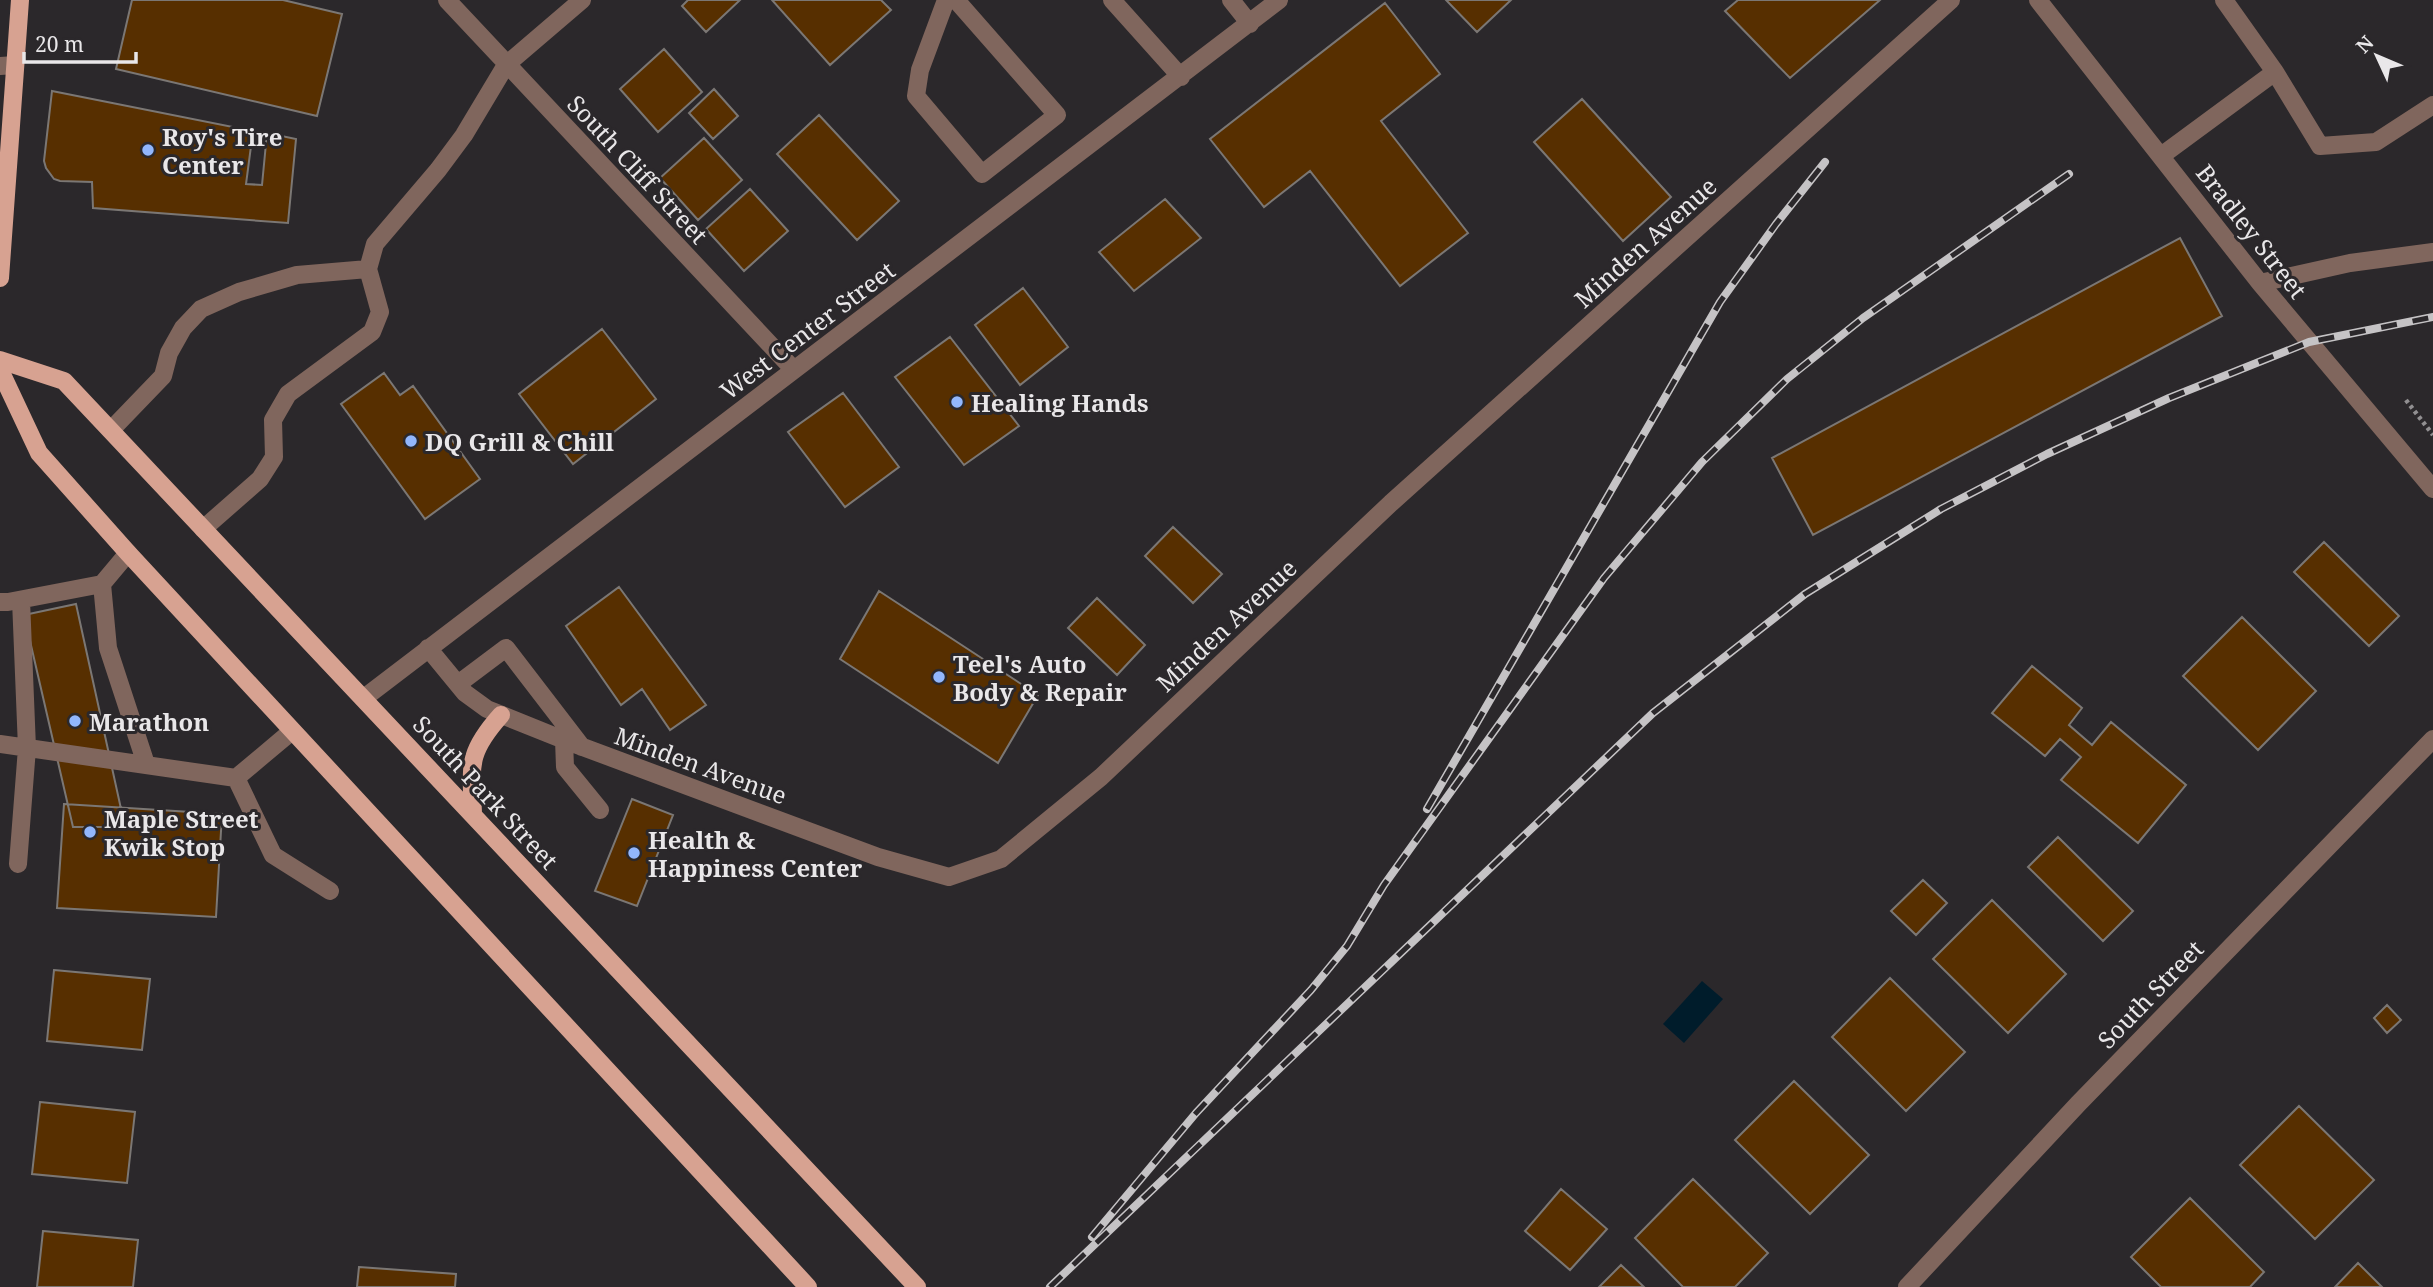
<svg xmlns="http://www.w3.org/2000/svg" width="2433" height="1287" font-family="'Noto Serif',serif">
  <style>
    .water { fill: #001c2b }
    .building { fill: #572f00; stroke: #7b7774; stroke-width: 2 }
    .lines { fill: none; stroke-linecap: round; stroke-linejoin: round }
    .path { stroke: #918f91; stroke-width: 4.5; stroke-dasharray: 3.5 3.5; stroke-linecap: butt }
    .minor { stroke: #80665d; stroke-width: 18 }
    .major { stroke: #d7a291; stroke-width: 18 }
    .rail-casing { stroke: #c5c3c5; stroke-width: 8 }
    .rail { stroke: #2b282b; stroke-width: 5; stroke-dasharray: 16; stroke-linecap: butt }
    .poi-dot { fill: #92b7fd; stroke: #2b282b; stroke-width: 2.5 }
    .labels { text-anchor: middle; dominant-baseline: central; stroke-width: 6; stroke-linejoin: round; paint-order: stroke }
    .poi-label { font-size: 24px; font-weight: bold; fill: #e9e7e9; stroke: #2b282b; text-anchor: start }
    .street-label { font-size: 24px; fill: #e9e7e9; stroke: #2b282b }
  </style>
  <rect width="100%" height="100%" fill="#2b282b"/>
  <path class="water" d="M 1702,981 L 1723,999 L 1684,1043 L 1663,1024 Z"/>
  <path class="building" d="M 132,0 L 283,0 L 342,14 L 317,116 L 116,69 Z
    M 688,0 L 740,0 L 706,32 L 682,6 Z
    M 772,0 L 881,0 L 891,10 L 830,65 Z
    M 1446,0 L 1511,0 L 1477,32 Z
    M 1738,0 L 1880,0 L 1790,78 L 1725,11 Z
    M 1385,3 L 1440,74 L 1381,121 L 1468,233 L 1400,286 L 1310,171 L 1264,207 L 1210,139 Z
    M 664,49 L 702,92 L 658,132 L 620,89 Z
    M 714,89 L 738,116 L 713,139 L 689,113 Z
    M 52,91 L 253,131 L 246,184 L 262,185 L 267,133 L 296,139 L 288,223 L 93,208 L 92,182 L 60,181 L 54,179 L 46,168 L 44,161 Z
    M 1582,99 L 1671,197 L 1623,241 L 1534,142 Z
    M 819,115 L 899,201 L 857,240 L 777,154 Z
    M 704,138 L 742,180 L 698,220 L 660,178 Z
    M 750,189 L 788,231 L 744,271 L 706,229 Z
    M 1165,199 L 1201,238 L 1134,291 L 1099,252 Z
    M 2180,238 L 2222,316 L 1813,535 L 1772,458 Z
    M 1023,288 L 1068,347 L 1020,385 L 975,325 Z
    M 602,329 L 656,399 L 573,464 L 519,394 Z
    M 950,337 L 1019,426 L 964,465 L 895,377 Z
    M 384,373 L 400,395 L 413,386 L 480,479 L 425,519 L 341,404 Z
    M 843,393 L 899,467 L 845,507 L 788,432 Z
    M 1173,527 L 1222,574 L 1193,603 L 1145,556 Z
    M 2324,542 L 2399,616 L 2369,646 L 2294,572 Z
    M 619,587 L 706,705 L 670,730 L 642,689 L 621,705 L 566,626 Z
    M 879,591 L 1038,695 L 998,763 L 840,659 Z
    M 1097,598 L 1145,645 L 1117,675 L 1068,628 Z
    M 76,604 L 125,827 L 73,827 L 24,615 Z
    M 2242,617 L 2316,691 L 2258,750 L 2183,676 Z
    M 2032,666 L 2082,708 L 2069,725 L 2092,745 L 2111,722 L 2186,785 L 2138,843 L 2061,780 L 2081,757 L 2060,739 L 2045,756 L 1992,713 Z
    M 632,799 L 673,815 L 637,906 L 595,891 Z
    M 64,804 L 222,814 L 216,917 L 57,908 Z
    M 2058,837 L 2133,911 L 2103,941 L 2028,867 Z
    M 1923,880 L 1947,903 L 1916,935 L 1891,911 Z
    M 1992,900 L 2066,974 L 2008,1033 L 1933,959 Z
    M 54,970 L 150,979 L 142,1050 L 47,1041 Z
    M 1890,978 L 1965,1052 L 1906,1111 L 1832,1037 Z
    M 2387,1005 L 2401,1020 L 2387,1033 L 2374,1018 Z
    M 1794,1081 L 1869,1155 L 1810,1214 L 1735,1140 Z
    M 40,1102 L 135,1112 L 127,1183 L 32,1174 Z
    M 2299,1106 L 2374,1180 L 2315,1239 L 2240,1165 Z
    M 1693,1179 L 1768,1253 L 1735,1287 L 1683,1287 L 1635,1238 Z
    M 1561,1189 L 1607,1229 L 1570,1270 L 1525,1231 Z
    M 2190,1198 L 2264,1272 L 2250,1287 L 2161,1287 L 2131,1257 Z
    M 43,1231 L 138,1240 L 133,1287 L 37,1287 Z
    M 2358,1263 L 2382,1287 L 2335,1287 Z
    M 1621,1265 L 1644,1287 L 1599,1287 Z
    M 359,1267 L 456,1274 L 455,1287 L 357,1287 Z"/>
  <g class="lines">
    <path class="path" d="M 2406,400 L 2433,435"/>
    <path class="minor" d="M 447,0 L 794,370
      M 946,0 L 920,70 L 916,96 L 982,174 L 1057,115 L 956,0
      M 1112,0 L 1181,77
      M 1231,0 L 1250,24
      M 2038,0 L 2260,283 L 2433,489
      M 0,66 L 15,65
      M 2275,72 L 2320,146 L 2376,142 L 2433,105
      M 2161,156 L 2275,72 L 2224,0
      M 2260,283 L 2350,263 L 2433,252
      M 111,430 L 163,376 L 169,353 L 183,328 L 201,309 L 239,292 L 297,275 L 368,269
      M 203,529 L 260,479 L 274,457 L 273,420 L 288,394 L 372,332 L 380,312 L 368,269 L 375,244 L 438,170 L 464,135 L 506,65 L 582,0
      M 102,584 L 108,648 L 146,764
      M 0,602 L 8,602 L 102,584 L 128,553
      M 428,648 L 465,693 L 487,709 L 564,740 L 878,857 L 949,877 L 1001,859 L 1101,777 L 1391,503 L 1951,0
      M 458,684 L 506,648 L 582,747
      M 364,698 L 1279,0
      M 564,740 L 565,767 L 600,810
      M 0,744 L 236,778 L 292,731
      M 236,778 L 273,855 L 330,891
      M 18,864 L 27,748 L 21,600
      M 1907,1287 L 2078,1104 L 2433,739"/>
    <path class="major" d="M 0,278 L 20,0
      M 0,360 L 64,381 L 917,1287
      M 0,370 L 39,453 L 128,553 L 808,1287
      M 473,813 C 471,765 467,753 501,715"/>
    <defs>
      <path id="rail" d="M 1427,809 L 1720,302 L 1776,224 L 1825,162
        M 1092,1237 L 1196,1113 L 1311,990 L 1347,946 L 1384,885 L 1604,578 L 1702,462 L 1787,379 L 1863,318 L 2069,174
        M 1050,1287 L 1653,713 L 1805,594 L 1941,509 L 2047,454 L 2169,398 L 2309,342 L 2433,317"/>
    </defs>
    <use href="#rail" class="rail-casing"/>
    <use href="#rail" class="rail"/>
  </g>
  <g class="poi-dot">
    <circle cx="148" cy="150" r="7"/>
    <circle cx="957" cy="402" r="7"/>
    <circle cx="411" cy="441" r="7"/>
    <circle cx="939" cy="677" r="7"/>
    <circle cx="75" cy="721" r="7"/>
    <circle cx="90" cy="832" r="7"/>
    <circle cx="634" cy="853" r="7"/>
  </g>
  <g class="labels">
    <g class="poi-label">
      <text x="162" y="136">Roy's Tire<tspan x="162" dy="28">Center</tspan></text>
      <text x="971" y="402">Healing Hands</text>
      <text x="425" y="441">DQ Grill &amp; Chill</text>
      <text x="953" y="663">Teel's Auto<tspan x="953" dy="28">Body &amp; Repair</tspan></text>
      <text x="89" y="721">Marathon</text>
      <text x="104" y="818">Maple Street<tspan x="104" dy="28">Kwik Stop</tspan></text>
      <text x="648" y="839">Health &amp;<tspan x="648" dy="28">Happiness Center</tspan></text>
    </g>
    <g class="street-label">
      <text transform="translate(638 169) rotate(47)">South Cliff Street</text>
      <text transform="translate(2252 231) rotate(52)">Bradley Street</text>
      <text transform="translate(1645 242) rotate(-42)">Minden Avenue</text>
      <text transform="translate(807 330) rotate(-37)">West Center Street</text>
      <text transform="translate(1226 625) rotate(-43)">Minden Avenue</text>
      <text transform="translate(701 765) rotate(20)">Minden Avenue</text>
      <text transform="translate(486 792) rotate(47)">South Park Street</text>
      <text transform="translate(2150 994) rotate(-46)">South Street</text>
    </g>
  </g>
  <g transform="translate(2377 56) rotate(314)" stroke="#2b282b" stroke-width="5" paint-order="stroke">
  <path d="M0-5L12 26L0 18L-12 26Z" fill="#e9e7e9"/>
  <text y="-10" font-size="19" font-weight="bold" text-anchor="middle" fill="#e9e7e9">N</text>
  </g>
  <path d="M24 52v10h112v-10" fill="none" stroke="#e9e7e9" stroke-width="3.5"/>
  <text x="35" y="52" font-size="21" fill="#e9e7e9" stroke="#2b282b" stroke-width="5" paint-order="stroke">20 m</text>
</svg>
